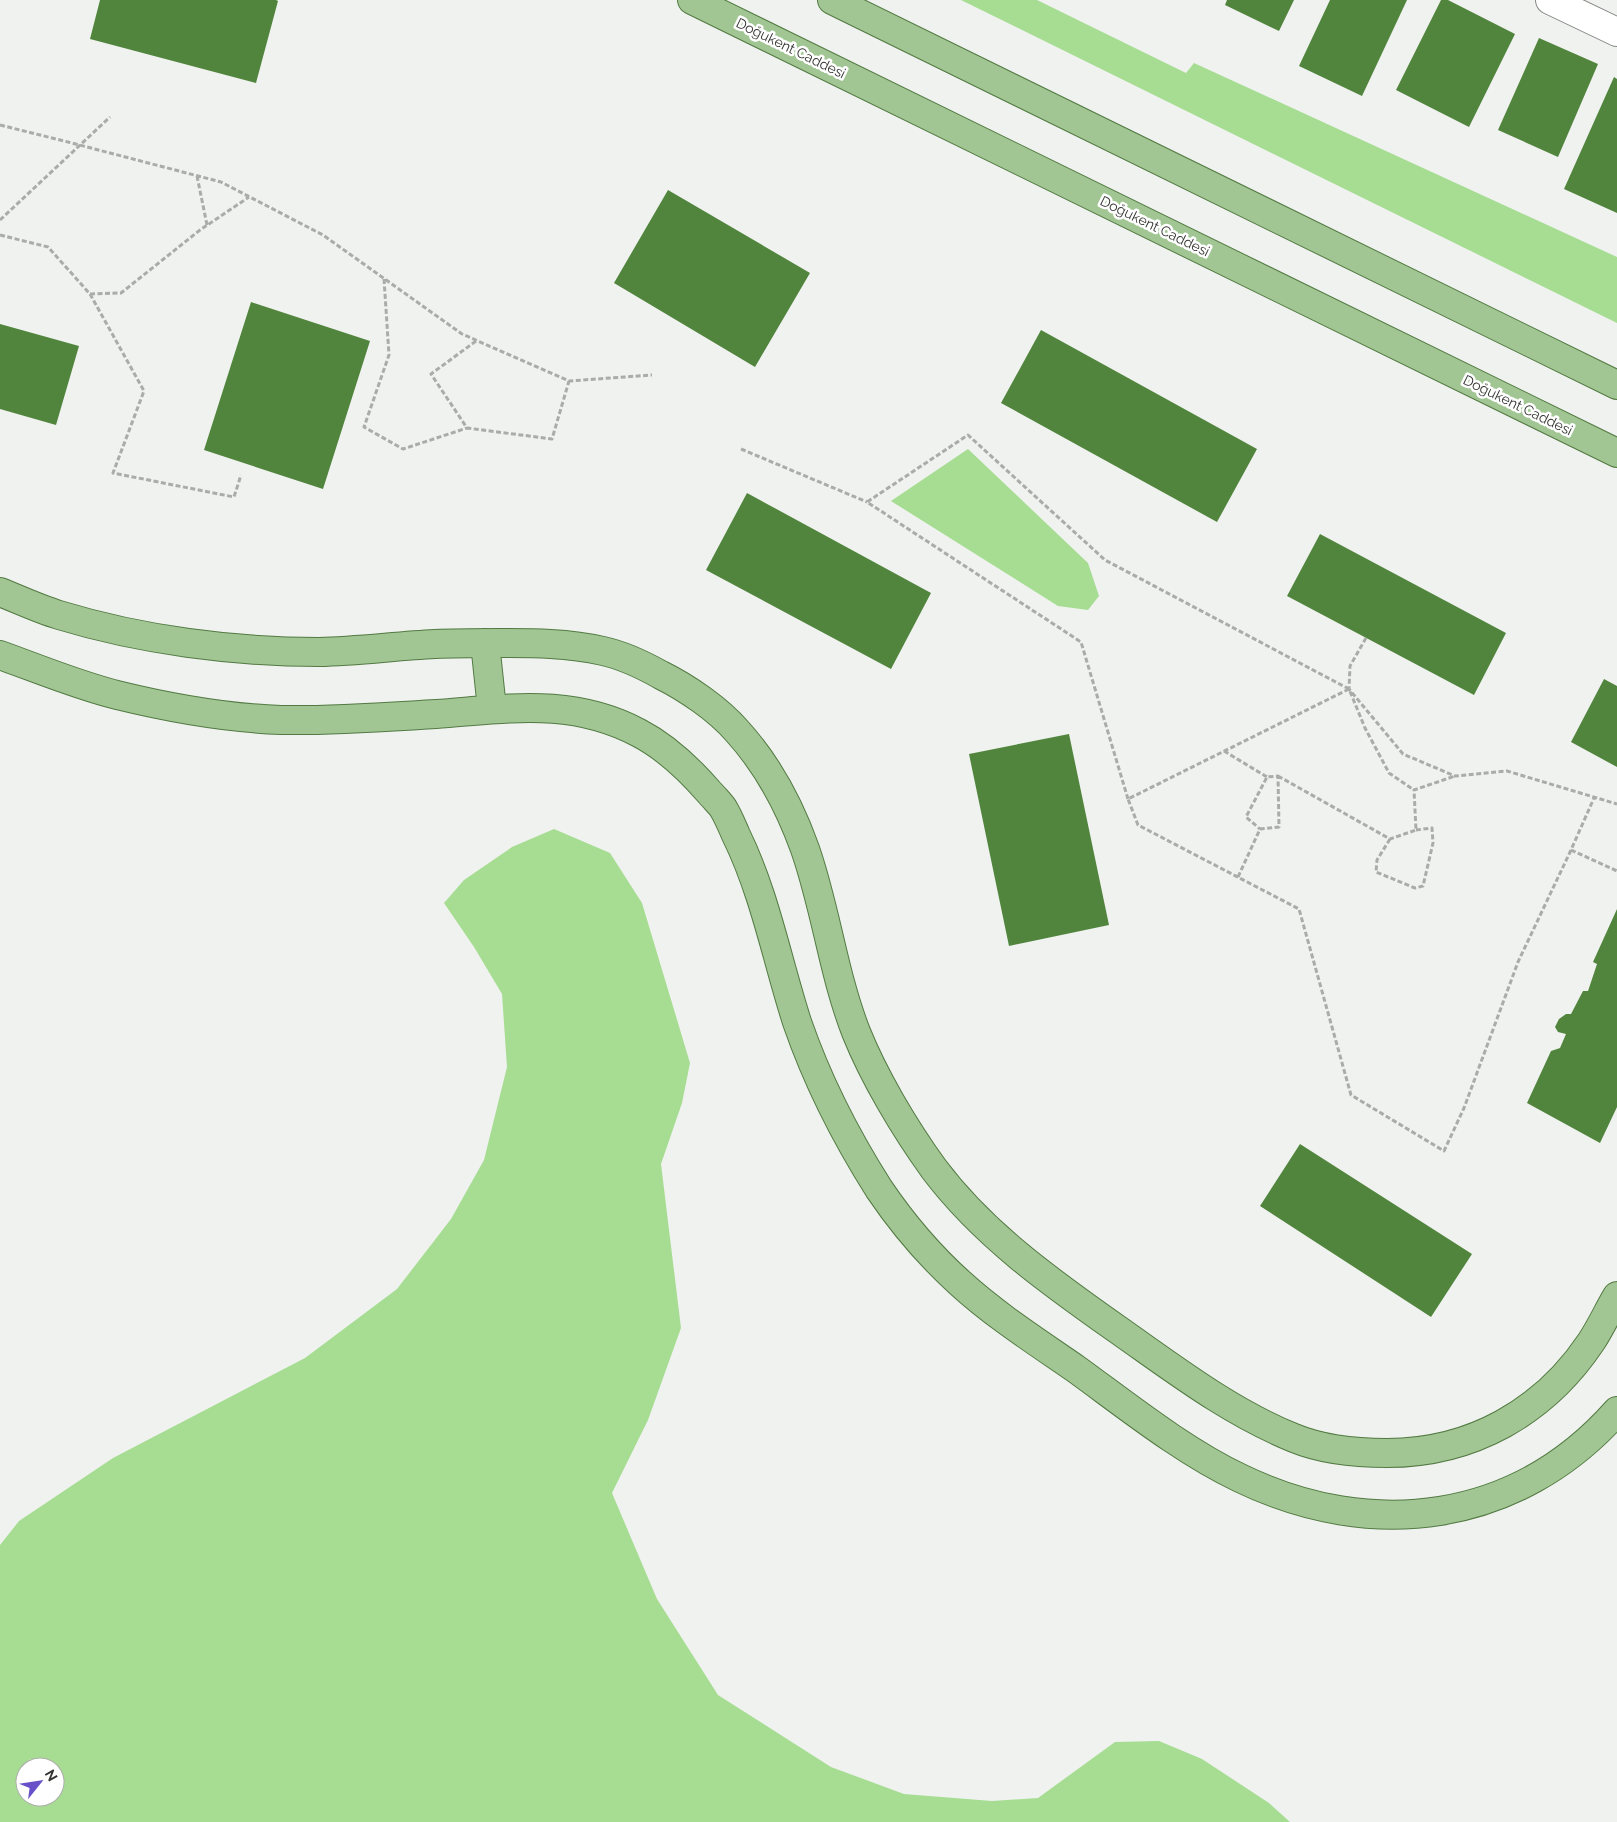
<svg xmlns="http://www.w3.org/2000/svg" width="1617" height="1822" font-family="Raleway,sans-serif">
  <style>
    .green { fill: #a6dd92; fill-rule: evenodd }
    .building { fill: #51853d }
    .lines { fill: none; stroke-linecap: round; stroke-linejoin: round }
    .minor-casing { stroke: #858784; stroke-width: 30 }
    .major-casing { stroke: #527a42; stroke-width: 30 }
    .path { stroke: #aaaca9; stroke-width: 3; stroke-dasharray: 5 2.5; stroke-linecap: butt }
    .minor { stroke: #fff; stroke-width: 28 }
    .major { stroke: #a1c593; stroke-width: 28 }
    .labels { text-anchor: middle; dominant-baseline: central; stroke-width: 5; stroke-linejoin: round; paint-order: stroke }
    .street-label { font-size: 14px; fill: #333432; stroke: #fefffe }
  </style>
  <rect width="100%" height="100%" fill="#f0f2ef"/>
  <path class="green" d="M 961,0 L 1037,0 L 1186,73 L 1194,63 L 1617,257 L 1617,323 Z
    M 968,449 L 1088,563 L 1099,596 L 1088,610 L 1058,606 L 891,501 Z
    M 554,829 L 610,853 L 642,903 L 690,1063 L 682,1103 L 661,1164 L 681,1328 L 648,1420 L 612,1493 L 657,1599 L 718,1695 L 831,1767 L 904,1794 L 992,1801 L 1038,1798 L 1115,1742 L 1159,1741 L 1202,1759 L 1269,1803 L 1290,1822 L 0,1822 L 0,1545 L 19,1521 L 113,1458 L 305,1358 L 397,1289 L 451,1219 L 484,1160 L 507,1067 L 502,994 L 474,947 L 444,903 L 464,880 L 512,847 ZM 25,1767 L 55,1767 L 55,1797 L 25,1797 Z"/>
  <path class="building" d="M 100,0 L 276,0 L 278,1 L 256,83 L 90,39 Z
    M 1227,0 L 1294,0 L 1279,31 L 1225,5 Z
    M 1330,0 L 1407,0 L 1362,96 L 1299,66 Z
    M 1441,0 L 1448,0 L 1515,34 L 1469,127 L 1396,90 Z
    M 1539,38 L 1598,64 L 1558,157 L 1498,130 Z
    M 1614,77 L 1617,79 L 1617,213 L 1564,189 Z
    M 668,190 L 810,273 L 755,367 L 614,283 Z
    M 251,302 L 370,341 L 323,489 L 204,450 Z
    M 0,324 L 79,346 L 56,425 L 0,409 Z
    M 1041,330 L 1257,449 L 1217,522 L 1001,403 Z
    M 747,493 L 931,593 L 891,669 L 706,570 Z
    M 1320,534 L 1506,633 L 1474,695 L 1287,596 Z
    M 1604,679 L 1617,686 L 1617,767 L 1571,742 Z
    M 1069,734 L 1109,925 L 1009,946 L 969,754 Z
    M 1617,909 L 1617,1107 L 1600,1143 L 1527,1103 L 1551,1051 L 1560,1048 L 1566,1034 L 1558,1032 L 1555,1027 L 1559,1019 L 1566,1014 L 1571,1014 L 1583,991 L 1588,991 L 1597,964 L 1593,962 Z
    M 1300,1144 L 1472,1254 L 1431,1317 L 1260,1206 Z"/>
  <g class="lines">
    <defs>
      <path id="minor" d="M 1550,0 L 1617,32"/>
      <path id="major" d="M 692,0 L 1617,453
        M 832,0 L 1617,385
        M 0,592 C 20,600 39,609 59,615 C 141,640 234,652 319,652 C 358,651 396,646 435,644 C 456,643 477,643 498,643 C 533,643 568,643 603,651 C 621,655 645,666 661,675 C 687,688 718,709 737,731 C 767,764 790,807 805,849 C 826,909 833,973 856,1032 C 874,1077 905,1129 934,1169 C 985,1237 1056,1286 1124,1334 C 1178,1372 1232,1413 1294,1438 C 1323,1450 1356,1453 1387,1453 C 1472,1453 1544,1412 1591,1342 C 1601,1327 1608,1311 1617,1296
        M 485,643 L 492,709
        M 0,655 C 39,669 77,685 117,695 C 170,708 227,718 281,720 C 332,721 385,717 436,714 C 508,709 571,697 639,733 C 666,747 689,769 709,792 C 710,793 722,806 723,808 C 728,816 732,826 736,835 C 765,894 777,960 797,1022 C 817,1080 846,1137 879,1189 C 902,1223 929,1255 960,1283 C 995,1315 1037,1342 1076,1369 C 1127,1406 1183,1451 1240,1478 C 1372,1542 1517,1524 1617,1411"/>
    </defs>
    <use href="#minor" class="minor-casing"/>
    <use href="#major" class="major-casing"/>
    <path class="path" d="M 0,125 L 68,142 L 221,182 L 323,235 L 462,334 L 569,381 L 652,375
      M 197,176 L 207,225
      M 0,220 L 110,117
      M 0,235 L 48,247 L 90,294 L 144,391 L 113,473 L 234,497 L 241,475
      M 384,279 L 389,355 L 364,427 L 403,449 L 467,428
      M 90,294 L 121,293 L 200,230 L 249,197
      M 476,341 L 431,374 L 467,428 L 552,439 L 569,381
      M 741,449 L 867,502
      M 1366,638 L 1350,666 L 1349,689 L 1403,754 L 1455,776 L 1507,771 L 1617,804
      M 1349,689 L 1128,799 L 1138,825 L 1299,909 L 1351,1095 L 1444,1151 L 1464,1108 L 1518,962 L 1571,850 L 1594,798
      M 1224,751 L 1267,777
      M 1278,776 L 1390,839 L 1416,830 L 1414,790 L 1455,776
      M 1128,799 L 1081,642 L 867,502 L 968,435 L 1105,560 L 1349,689 L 1365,728 L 1389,773 L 1414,790
      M 1390,839 L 1377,860 L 1376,872 L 1415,888 L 1423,886 L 1433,843 L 1432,828 L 1416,830
      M 1571,850 L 1617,871
      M 1238,877 L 1260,829 L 1279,827 L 1278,776 L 1267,777 L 1246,817 L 1260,829"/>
    <use href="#minor" class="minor"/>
    <use href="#major" class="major"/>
  </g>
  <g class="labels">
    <g class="street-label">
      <text transform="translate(791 48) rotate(26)">Doğukent Caddesi</text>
      <text transform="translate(1155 226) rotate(26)">Doğukent Caddesi</text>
      <text transform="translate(1518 405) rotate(26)">Doğukent Caddesi</text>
    </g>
  </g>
  <g transform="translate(40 1782) rotate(60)"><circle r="24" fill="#fefffe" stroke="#adaeac"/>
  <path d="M0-4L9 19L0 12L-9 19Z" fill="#6850c9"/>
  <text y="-8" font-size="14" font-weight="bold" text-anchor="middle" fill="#333432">N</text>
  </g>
</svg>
